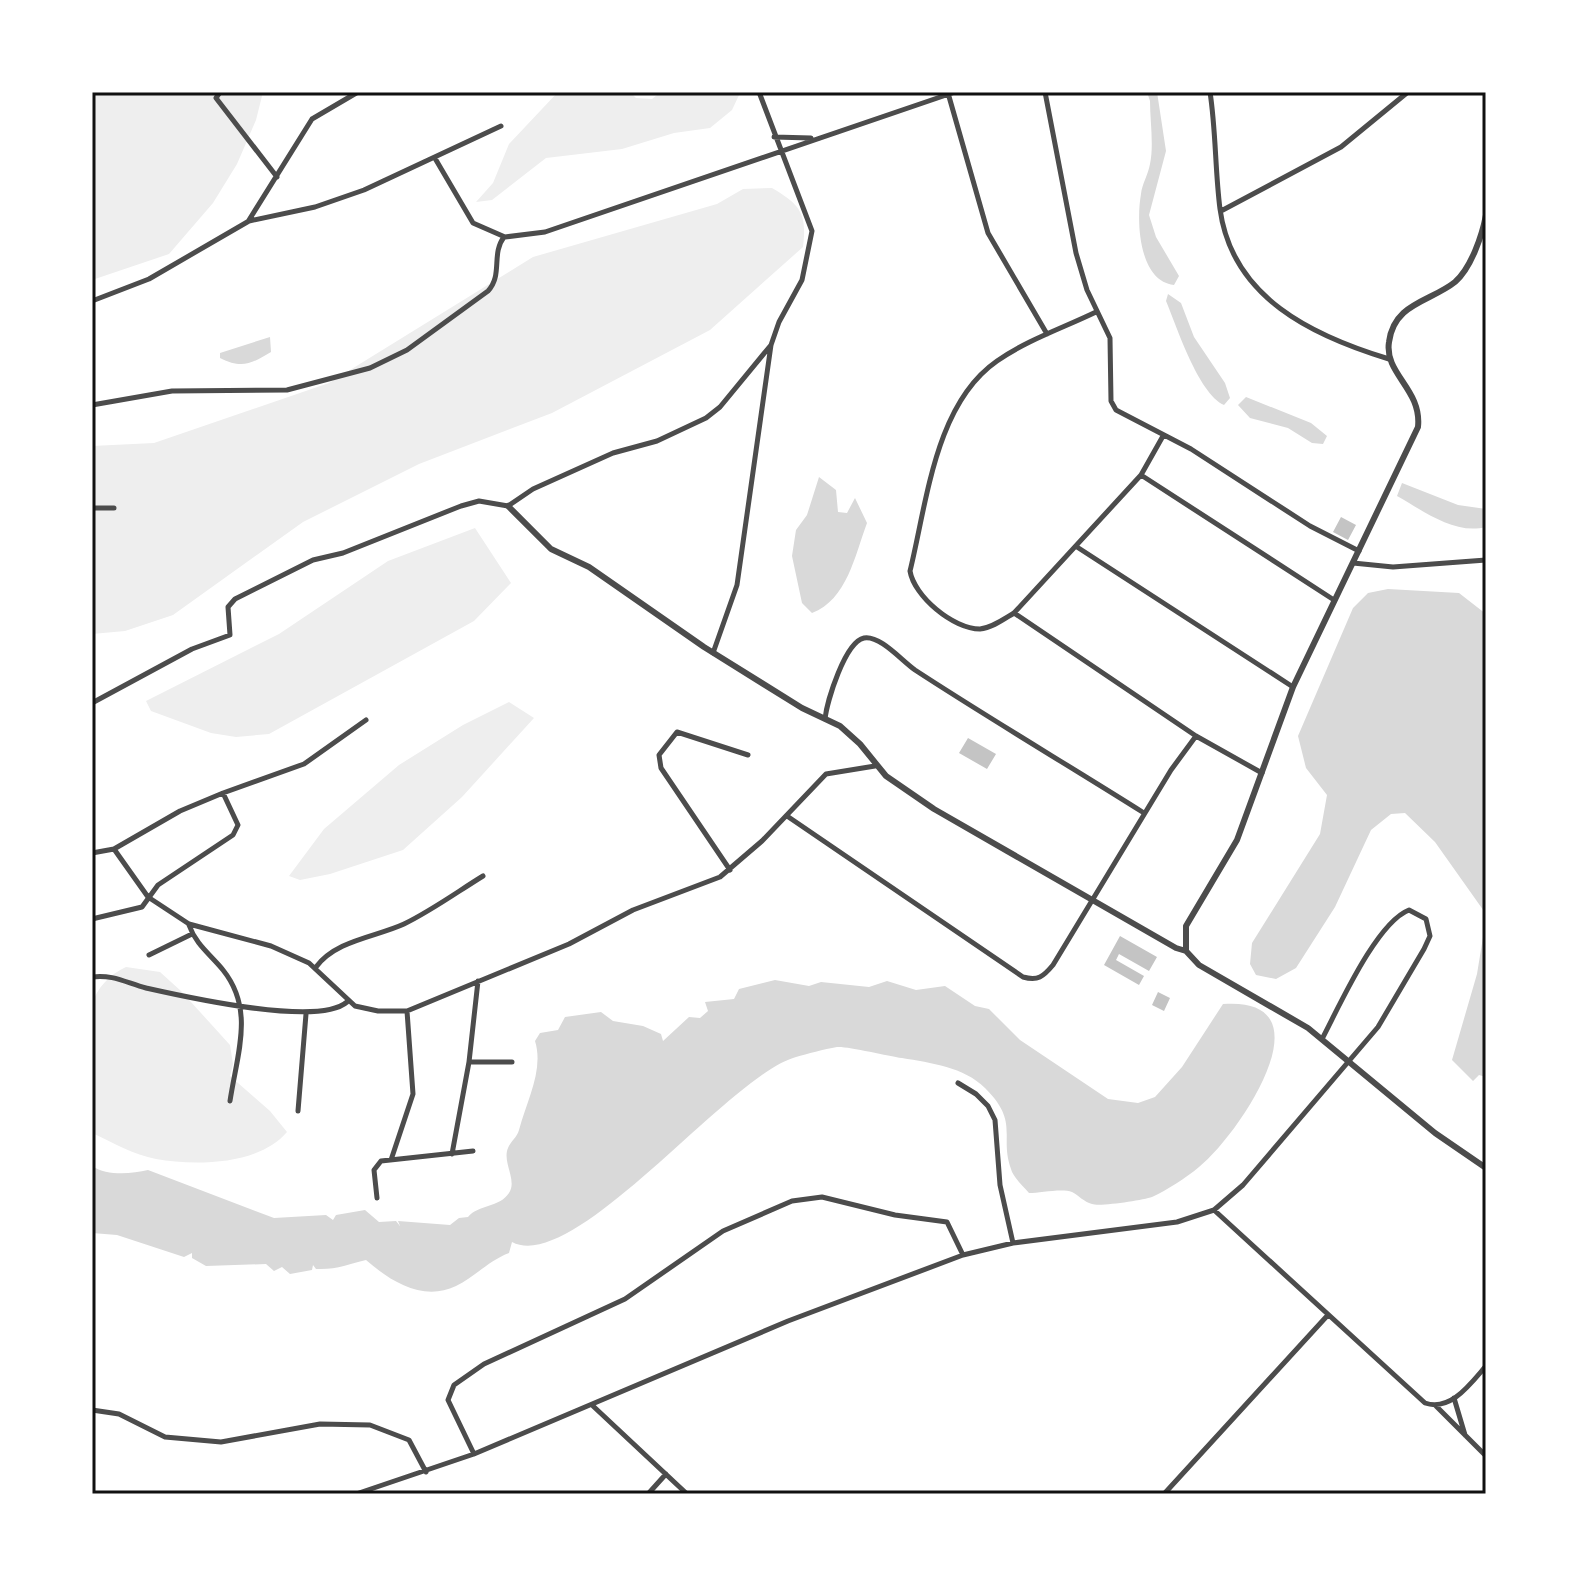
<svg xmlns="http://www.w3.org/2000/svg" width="1578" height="1586" font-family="'DejaVu Sans',sans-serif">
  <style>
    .green { fill: #eee }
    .water { fill: #d9d9d9 }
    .building { fill: #c4c4c4 }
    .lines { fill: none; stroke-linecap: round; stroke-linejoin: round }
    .minor { stroke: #4c4c4c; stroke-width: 5 }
    .tertiary { stroke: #4c4c4c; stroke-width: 6 }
    .neatline { fill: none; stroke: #111; stroke-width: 3 }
  </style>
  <rect width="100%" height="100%" fill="#fff"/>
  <path class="green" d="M 92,92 L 263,92 L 256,120 L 237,164 L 213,203 L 169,254 L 92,280 Z
    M 558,92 L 630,92 L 636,98 L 652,99 L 661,92 L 740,93 L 732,110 L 710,128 L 674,133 L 622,149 L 546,158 L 492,200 L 476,202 L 493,183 L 509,144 Z
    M 772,188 C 801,205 807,214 803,247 L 710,330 L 552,413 L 419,464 L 303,522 L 173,615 L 125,631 L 92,634 L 92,446 L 154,443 L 329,383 L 533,257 L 717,204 L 743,189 Z
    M 475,528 L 511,583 L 474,621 L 269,734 L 236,737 L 211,733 L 151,711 L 146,701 L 279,634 L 388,561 Z
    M 509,702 L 534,718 L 462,797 L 403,850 L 330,874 L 300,880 L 289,876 L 324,829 L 399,765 L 463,725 Z
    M 126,967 L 160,972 L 181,991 L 230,1045 L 233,1064 L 230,1076 L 270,1111 L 287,1132 C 259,1165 196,1166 156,1159 C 134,1155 112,1142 92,1133 L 92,1004 C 97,988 110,974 126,967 Z"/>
  <path class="water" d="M 1147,92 L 1157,92 L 1166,151 L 1149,215 L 1156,237 L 1179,276 L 1174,285 C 1139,281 1136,222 1141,194 C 1142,184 1148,175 1150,164 C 1154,145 1150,121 1150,101 Z
    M 1168,294 L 1181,303 L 1194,337 L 1225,383 L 1230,398 L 1224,405 C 1198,393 1177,327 1166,301 Z
    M 270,337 L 271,352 C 251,364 242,369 220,358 L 220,353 Z
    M 1246,397 L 1311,423 L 1327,436 L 1323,444 L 1312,443 L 1288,428 L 1250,418 L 1238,405 Z
    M 819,477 L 836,490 L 838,512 L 847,513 L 855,498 L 867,523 C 855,555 847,600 812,613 L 802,603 L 792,556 L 796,530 L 807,515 Z
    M 1402,483 L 1458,505 L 1486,509 L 1486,527 C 1454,535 1424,511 1397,496 Z
    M 1388,589 L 1459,593 L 1486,614 L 1486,914 L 1435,842 L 1405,813 L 1391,814 L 1371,830 L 1335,907 L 1296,968 L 1276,979 L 1256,975 L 1250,964 L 1252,943 L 1320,834 L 1327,795 L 1306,768 L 1298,736 L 1353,608 L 1368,593 Z
    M 1486,919 L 1486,1077 L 1479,1075 L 1473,1081 L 1452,1060 L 1477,974 Z
    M 775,980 L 809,986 L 821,982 L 869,987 L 887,981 L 916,990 L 945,986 L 975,1006 L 989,1009 L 1020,1040 L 1108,1099 L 1138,1103 L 1155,1097 L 1182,1067 L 1223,1004 C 1334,996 1237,1137 1199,1167 C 1186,1178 1167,1190 1152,1197 C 1143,1200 1100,1207 1092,1204 C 1084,1202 1078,1195 1072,1192 C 1062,1188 1040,1193 1029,1193 C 1023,1186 1013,1177 1011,1169 C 999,1135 1020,1123 985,1088 C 964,1067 931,1063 902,1058 C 888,1056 847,1046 837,1047 C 824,1049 807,1054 796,1057 C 729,1075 575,1275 512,1242 L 509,1253 C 488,1261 475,1277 456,1286 C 423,1302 390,1281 366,1260 C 348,1264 337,1270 316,1269 L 313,1265 L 312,1270 L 290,1274 L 282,1267 L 274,1271 L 266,1264 L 206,1266 L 192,1258 L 192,1253 L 184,1257 L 117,1235 L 92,1233 L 92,1166 C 107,1176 131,1174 148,1170 L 274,1218 L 326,1215 L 333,1220 L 336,1215 L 365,1210 L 379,1222 L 396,1221 L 400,1226 L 398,1221 L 450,1225 L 459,1218 L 468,1217 C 479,1204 499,1208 509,1193 C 517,1181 504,1165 507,1151 C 509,1142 517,1138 519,1130 C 527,1100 544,1070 535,1041 L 540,1033 L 558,1030 L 565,1017 L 601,1012 L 613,1021 L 643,1026 L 661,1034 L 663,1041 L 689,1017 L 700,1018 L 708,1011 L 705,1002 L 734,999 L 739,989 Z"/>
  <path class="building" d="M 1341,517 L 1356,525 L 1348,540 L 1333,532 Z
    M 968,738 L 996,754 L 987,769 L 959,753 Z
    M 1120,936 L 1157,957 L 1149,971 L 1119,954 L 1116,960 L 1144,976 L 1139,985 L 1104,965 Z
    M 1158,992 L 1170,998 L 1164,1011 L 1152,1005 Z"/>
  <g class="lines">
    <path class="minor" d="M 220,92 L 216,98 L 277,177
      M 1045,92 L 1076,253 L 1087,290 L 1110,338 L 1111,401 L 1116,410 L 1191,449 L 1310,526 L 1359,551
      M 1210,92 C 1216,131 1215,170 1220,209 C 1232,298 1313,336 1389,359
      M 948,93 L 988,233 L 1047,334
      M 774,137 L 811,138
      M 436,160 L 473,223 L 505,237 L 545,232 L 955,92
      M 1221,211 L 1341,147 L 1408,92
      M 249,220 L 312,119 L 358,92
      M 92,301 L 149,279 L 249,221 L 315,207 L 364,190 L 501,126
      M 1096,312 C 1063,328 1027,340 997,361 C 935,404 927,502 910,571 C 914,596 953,629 980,629 C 992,628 1004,619 1014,613 L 1141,475 L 1163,436
      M 92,405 L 172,391 L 287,390 L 370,368 L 407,350 L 488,291 C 503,275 491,254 504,237
      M 1141,475 L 1334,600
      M 92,508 L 114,508
      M 1077,547 L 1293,687
      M 1353,563 L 1393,567 L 1486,560
      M 1014,613 L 1196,736 L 1262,773
      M 713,653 L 737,585 L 771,345 L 779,322 L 802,280 L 812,231 L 759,92
      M 92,703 L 192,649 L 230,635 L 228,607 L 235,599 L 313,560 L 343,553 L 461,506 L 479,501 L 508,506 L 533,489 L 613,453 L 657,441 L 706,418 L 720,407 L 771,345
      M 825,719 C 827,701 845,642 864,638 C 880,635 902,661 915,670 C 990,719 1068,765 1144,813
      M 787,816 L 1023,977 C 1038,981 1043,977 1053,965 L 1171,770 L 1196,736
      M 114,849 L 148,897 L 189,924 L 271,946 L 309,963 L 355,1006 L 378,1011 L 407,1011 L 569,944 L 633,910 L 720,877 L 762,841 L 826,774 L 875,766
      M 92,853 L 114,849 L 180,811 L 223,793 L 304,764 L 366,720
      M 730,870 L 661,768 L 659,755 L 677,732 L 748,755
      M 92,919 L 142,907 L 158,885 L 233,835 L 238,825 L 223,793
      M 189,925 C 196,945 210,954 223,970 C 255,1010 237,1054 230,1101
      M 149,955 L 192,934
      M 316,967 C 336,940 376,937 404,924 C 431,911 457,892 483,876
      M 92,977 C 112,974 127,983 146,988 C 186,997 318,1027 347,1002
      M 469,1062 L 512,1062
      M 958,1083 L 976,1094 L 988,1106 L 995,1120 L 1000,1185 L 1013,1243
      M 298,1111 L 306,1014
      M 452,1154 L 469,1062 L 478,981
      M 391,1160 L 413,1094 L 407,1011
      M 377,1198 L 374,1170 L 381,1161 L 473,1151
      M 1214,1210 L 1425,1403 C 1451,1412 1471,1383 1486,1366
      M 1454,1398 L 1465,1435
      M 593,1406 L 687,1494
      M 1436,1406 L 1486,1456
      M 92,1410 L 119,1414 L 165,1437 L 221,1442 L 320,1424 L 370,1425 L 409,1440 L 426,1472
      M 474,1454 L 448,1400 L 454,1385 L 484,1364 L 625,1299 L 723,1231 L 792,1201 L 822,1197 L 895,1215 L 947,1222 L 963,1255
      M 356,1494 L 474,1454 L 788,1321 L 963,1255 L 1013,1243 L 1177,1222 L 1214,1210 L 1243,1185 L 1378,1027 L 1424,949 L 1430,936 L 1426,919 L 1409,910 C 1376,923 1339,1007 1322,1039
      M 648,1494 L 666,1474
      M 1164,1494 L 1327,1316"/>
    <path class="tertiary" d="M 508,506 L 551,549 L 589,567 L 704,647 L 802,708 L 840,726 L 860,744 L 886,776 L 934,809 L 1176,948 L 1186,951 L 1199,965 L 1308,1028 L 1435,1133 L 1486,1168
      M 1186,951 L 1186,926 L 1237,840 L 1293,687 L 1418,427 C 1422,389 1384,374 1389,342 C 1394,303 1430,302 1455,282 C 1471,268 1482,236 1486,215"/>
  </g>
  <rect width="1578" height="1586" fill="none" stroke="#ffffff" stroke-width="188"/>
  <rect x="94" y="94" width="1390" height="1398" class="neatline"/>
</svg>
